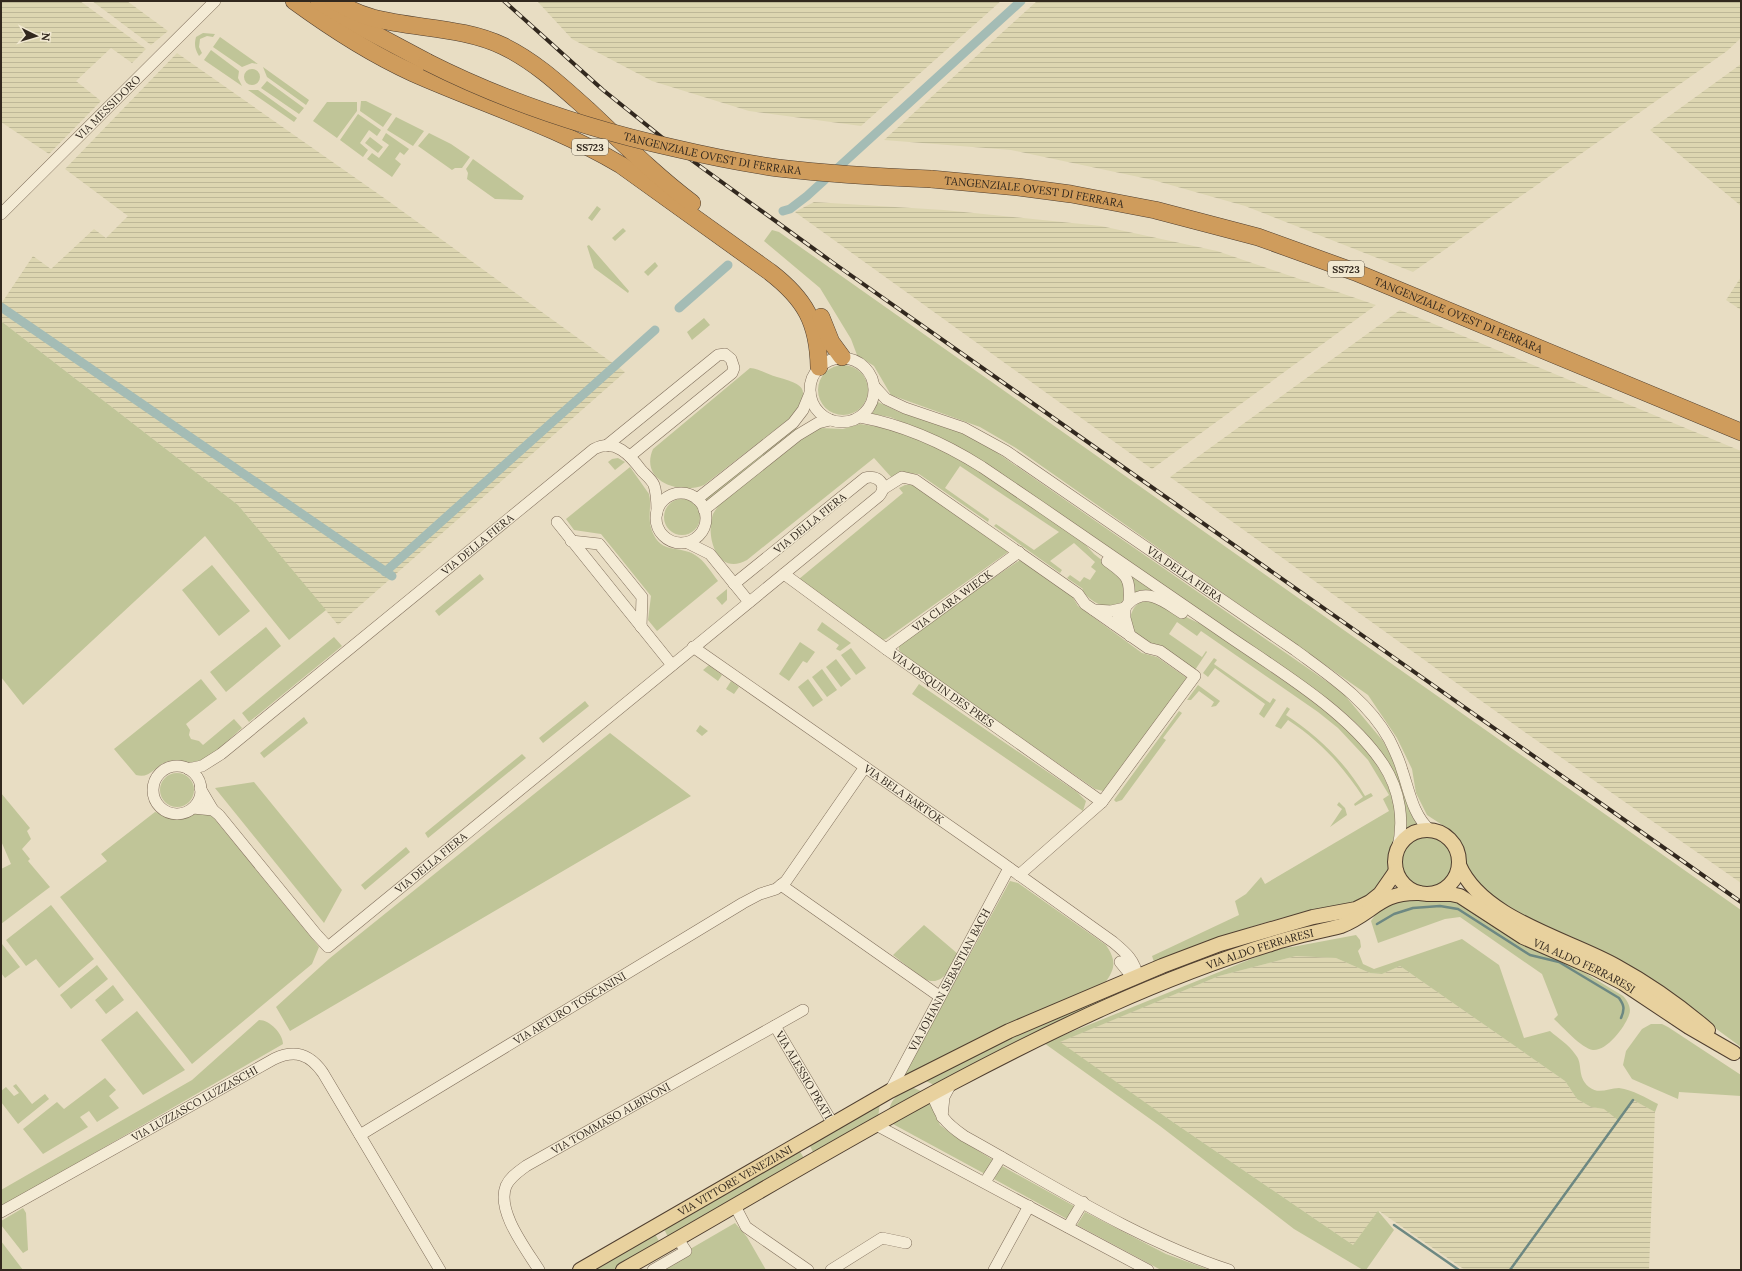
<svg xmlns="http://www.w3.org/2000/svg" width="1742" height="1271" font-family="Lora,serif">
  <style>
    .farmland { fill: url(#farmland-rules) }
    .green { fill: #c0c598 }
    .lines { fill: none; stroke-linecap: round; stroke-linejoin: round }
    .stream { stroke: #6d8882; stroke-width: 2.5 }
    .canal { stroke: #a4bcb5; stroke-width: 9 }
    .minor-casing { stroke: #806f5c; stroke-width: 12 }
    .major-casing { stroke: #4f3e2f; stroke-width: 16 }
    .highway-casing { stroke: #4f3e2f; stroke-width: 18 }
    .minor { stroke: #f4ebd5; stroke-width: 11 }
    .major { stroke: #e8d19e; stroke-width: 14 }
    .highway { stroke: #cf9c5c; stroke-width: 17 }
    .rail-casing { stroke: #32281e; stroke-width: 4 }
    .rail { stroke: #f1e8d1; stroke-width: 2.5; stroke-dasharray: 8; stroke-linecap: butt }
    .highway-bridge-casing { stroke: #4f3e2f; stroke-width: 18; stroke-linecap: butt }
    .highway-bridge { stroke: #cf9c5c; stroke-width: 17 }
    .labels { text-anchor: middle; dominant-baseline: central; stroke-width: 3; stroke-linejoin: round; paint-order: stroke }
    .shield { fill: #f1e8d1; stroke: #6b6254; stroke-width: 1 }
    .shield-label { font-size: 10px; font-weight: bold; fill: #32281e }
    .street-label { font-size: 11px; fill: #32281e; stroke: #f1e8d1 }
  </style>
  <defs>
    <pattern id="farmland-rules" width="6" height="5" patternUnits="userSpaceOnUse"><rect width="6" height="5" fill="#ddd6b1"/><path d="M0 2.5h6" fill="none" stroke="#beb898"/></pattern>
  </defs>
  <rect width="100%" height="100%" fill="#e8ddc3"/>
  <path class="farmland" d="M 1,1 L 80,1 L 146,49 L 132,63 L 111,48 L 76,81 L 101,101 L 49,154 L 1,122 Z
    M 92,1 L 127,1 L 168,31 L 151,45 Z
    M 537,1 L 1001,1 L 861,126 L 749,111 L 652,81 L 572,39 Z
    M 1037,1 L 1741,1 L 1741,38 L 1727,51 L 1413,272 L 1245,206 L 1153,180 L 1011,150 L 884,140 Z
    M 177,53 L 387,200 L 625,372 L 338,625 L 238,505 L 1,321 L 1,304 L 33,256 L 51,269 L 94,229 L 106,238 L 128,216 L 65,169 Z
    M 1741,64 L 1741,206 L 1650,130 Z
    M 814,202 L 944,210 L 1101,226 L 1217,251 L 1376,305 L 1152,469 L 795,212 Z
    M 1741,277 L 1741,310 L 1726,300 Z
    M 1400,310 L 1741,451 L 1741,883 L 1526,733 L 1170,477 Z
    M 1296,956 L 1336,958 L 1370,973 L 1382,974 L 1400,966 L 1565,1081 L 1577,1099 L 1591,1107 L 1604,1109 L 1633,1100 L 1655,1112 L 1649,1270 L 1465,1270 L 1379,1211 L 1353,1245 L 1170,1120 L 1059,1042 L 1219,976 Z"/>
  <path class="green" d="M 203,33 L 215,34 L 213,37 L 207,36 L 200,39 L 199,47 L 202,53 L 199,56 C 195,49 194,45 196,37 Z
    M 220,37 L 258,64 L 252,63 L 242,67 L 213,47 Z
    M 211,50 L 239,71 L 238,78 L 242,86 L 204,60 Z
    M 263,67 L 309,100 L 306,105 L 267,77 Z
    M244 77a8 8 0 1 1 16 0a8 8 0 1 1-16 0Z
    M 267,81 L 304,108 L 299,114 L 261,88 Z
    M 248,90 L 258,90 L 297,118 L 294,122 Z
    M 361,101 L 366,101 L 392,114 L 383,127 L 360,111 Z
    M 327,102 L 357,102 L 357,111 L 337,138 L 313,121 Z
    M 358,114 L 381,130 L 377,136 L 369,130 L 360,143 L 368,150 L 363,157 L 340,140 Z
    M 396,117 L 424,131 L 413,146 L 387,130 Z
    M 386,133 L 409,149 L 404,155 L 400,152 L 395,159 L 401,164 L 392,177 L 367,159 L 372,153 L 379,158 L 389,145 L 382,140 Z
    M 429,133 L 451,144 L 470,157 L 462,168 L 455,168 L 452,170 L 418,146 Z
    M 370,137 L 383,147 L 378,153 L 365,143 Z
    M 473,159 L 524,196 L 522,200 L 495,199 L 467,179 L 468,173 L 466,169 Z
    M 597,206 L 601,209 L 592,221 L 588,218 Z
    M 623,228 L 626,231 L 615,241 L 612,238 Z
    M 772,230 L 779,232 L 1741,910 L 1741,1047 L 1640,973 L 1572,937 L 1520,916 L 1498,902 L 1471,878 L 1461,845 L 1453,832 L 1427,815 L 1416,793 L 1412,769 L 1397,738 L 1368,695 L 1016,448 L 980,427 L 891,395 L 874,366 L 857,355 L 851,339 L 820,288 L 764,241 Z
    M 589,245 L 629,291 L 628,293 L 594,268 L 587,246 Z
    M 655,262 L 658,266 L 648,276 L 644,272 Z
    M 704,318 L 710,325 L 692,340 L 687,332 Z
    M 1,321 L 238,505 L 326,610 L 289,640 L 205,536 L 23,705 L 1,677 Z
    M818 390a25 25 0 1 1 50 0a25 25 0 1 1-50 0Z
    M 750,368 C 760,369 767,374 777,377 C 806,385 810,389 793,416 L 704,485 C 680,495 639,481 653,449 Z
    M 878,402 L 899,412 L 954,429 L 986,445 L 1342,692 L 1383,741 L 1396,766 L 1418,824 L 1405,829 C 1410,799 1380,748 1360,727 C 1333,699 1299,680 1268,658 C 1216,623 1164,587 1113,552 L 1097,539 L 978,460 L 909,425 L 890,417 L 872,414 Z
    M 860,424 C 940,433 1018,498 1083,542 L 1094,554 L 1122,576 L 1126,597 C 1115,615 1092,605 1082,590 L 1083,589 L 1067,578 L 1070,575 L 1080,582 L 1084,577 L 1090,580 L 1096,571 L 1091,567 L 1095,562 L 1074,543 L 1050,561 L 1062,570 L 1060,573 L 994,526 L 996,524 L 1034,550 L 1059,532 L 960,466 L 945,488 L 989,519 L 988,522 L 919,474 L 902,473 L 892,478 L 874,458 L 747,560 C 717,577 705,536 713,514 C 715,510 718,507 720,503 L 801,437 L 820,428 L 843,429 Z
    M 795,426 L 797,429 L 707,501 L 704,498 Z
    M 618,458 L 625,462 L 615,470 L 608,462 L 612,459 Z
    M 630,467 L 649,494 C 652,506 647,518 652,531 C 661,555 680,545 695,555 C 705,561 711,572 718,581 L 657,631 L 648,620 L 651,596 L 601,534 L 574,530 L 566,519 Z
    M 905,485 L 915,485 L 1008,552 L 886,639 L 883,640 L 799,579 L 903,493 L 899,488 Z
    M664 517a18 18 0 1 1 36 0a18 18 0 1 1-36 0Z
    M 1020,560 L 1072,596 L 1078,606 L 1142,653 L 1157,657 L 1187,678 L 1103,791 L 1095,789 L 907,659 L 899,650 L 899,645 L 903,640 Z
    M 212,565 L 250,611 L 219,636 L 182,590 Z
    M 480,574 L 484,579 L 439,616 L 435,611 Z
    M 1130,575 L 1155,592 L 1132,600 Z
    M 727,589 L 727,600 L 722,605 L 716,598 Z
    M 1158,600 L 1188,618 L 1203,625 L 1323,708 C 1364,743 1401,781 1396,840 C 1395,846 1391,851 1391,857 C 1389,865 1390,880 1383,886 C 1353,912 1311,909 1275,920 C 1234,931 1194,947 1154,962 L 1152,956 L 1239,915 L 1235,901 L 1246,894 L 1261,877 L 1265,884 L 1389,811 L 1383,799 L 1389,795 L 1368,760 L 1338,728 L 1318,712 L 1201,631 L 1197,636 L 1177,622 L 1169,634 L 1202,657 L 1206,651 L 1207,652 L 1195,670 C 1184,662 1174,653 1162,647 C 1157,644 1152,644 1147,642 C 1136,637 1126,624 1132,612 C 1137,600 1146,601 1158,600 Z
    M 822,622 L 851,643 L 840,651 L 836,649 L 839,645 L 817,630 Z
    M 266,627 L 281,646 L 226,692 L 210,672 Z
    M 334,637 L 342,646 L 249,722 L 242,713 Z
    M 800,642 L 815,652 L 807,663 L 803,661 L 789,681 L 779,674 Z
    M 851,648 L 866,668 L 856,675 L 841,655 Z
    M 1214,658 L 1217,660 L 1214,664 L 1267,701 L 1270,703 L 1273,698 L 1276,700 L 1264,718 L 1259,714 L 1265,704 L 1215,668 L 1208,677 L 1203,673 Z
    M 836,659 L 851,679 L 841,687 L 826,667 Z
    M 709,665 L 722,675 L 718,681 L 703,670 Z
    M 822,669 L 837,690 L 827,697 L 812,677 Z
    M 201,679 L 217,699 L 186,724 L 190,730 L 189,735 L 191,739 L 199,741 L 203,745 L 234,719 L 242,728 C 230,738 209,761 193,762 C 183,763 176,758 166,762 C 154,767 150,779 136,775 L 114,749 Z
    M 808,679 L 823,700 L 813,707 L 798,687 Z
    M 731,681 L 739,687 L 734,694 L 726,689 Z
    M 919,684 L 1077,792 L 1086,801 L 1083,811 L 912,694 Z
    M 1198,685 L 1220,701 L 1216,706 L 1211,707 L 1214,702 L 1199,691 L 1191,700 L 1187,700 Z
    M 585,701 L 589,706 L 543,743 L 539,738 Z
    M 1287,707 L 1290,709 L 1286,715 C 1318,736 1346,763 1365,796 L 1371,793 L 1373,796 L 1355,806 L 1354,804 L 1363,797 C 1342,765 1320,741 1288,720 L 1281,729 L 1275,726 Z
    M 1179,711 L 1182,713 L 1163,738 L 1166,740 L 1122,800 L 1116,802 L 1114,800 Z
    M 304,717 L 308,723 L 264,758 L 260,753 Z
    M 700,725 L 708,731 L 702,736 L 696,731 Z
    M 610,733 L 691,796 L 290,1031 L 276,1007 L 330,958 Z
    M 522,754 L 526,758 L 428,838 L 425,833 Z
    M160 790a17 17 0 1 1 34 0a17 17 0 1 1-34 0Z
    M 254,782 L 342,890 L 324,923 L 215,788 Z
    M 1,793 L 30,828 L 27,831 L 31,839 L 22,849 L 30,859 L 28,861 L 50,887 L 1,924 L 1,869 L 11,864 L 1,841 Z
    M 1339,802 L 1345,808 L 1347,815 L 1330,827 L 1342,809 L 1337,805 Z
    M 155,812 C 163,814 170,820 179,819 C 193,818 199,807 213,817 L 319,947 L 312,964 L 192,1064 L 60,897 L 107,861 L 101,854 Z
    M1401 862a26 26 0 1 1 52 0a26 26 0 1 1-52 0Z
    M 406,847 L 410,852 L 365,890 L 361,885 Z
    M 1010,881 L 1018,883 L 1106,945 C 1116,960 1116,968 1105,983 L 907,1076 L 905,1073 L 908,1068 Z
    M 1409,898 L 1433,901 L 1449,898 L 1564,960 L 1623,996 C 1627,1000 1632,1008 1629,1015 C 1625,1027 1607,1051 1593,1050 C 1581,1048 1563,1027 1554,1019 L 1558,1015 L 1542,974 L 1460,917 L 1445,919 L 1378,943 L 1371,921 C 1383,904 1389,901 1409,898 Z
    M 51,905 L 94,959 L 59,988 L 36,959 L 26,966 L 6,940 Z
    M 924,925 L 958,954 C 950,968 943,989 922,978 L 893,955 Z
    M 1356,935 L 1360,940 L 1361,947 L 1358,951 L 1363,964 L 1374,969 L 1462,939 L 1499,965 L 1524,1038 L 1550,1031 C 1558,1038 1569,1045 1575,1054 C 1584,1064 1576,1076 1589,1087 C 1599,1095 1608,1088 1619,1088 C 1633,1090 1646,1098 1658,1104 L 1655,1112 L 1633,1100 L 1618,1120 L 1604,1109 L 1591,1107 L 1577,1099 L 1565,1081 L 1400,966 L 1382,974 L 1370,973 L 1336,958 L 1296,956 L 1219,976 L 1060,1042 L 1170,1120 L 1353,1245 L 1378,1211 L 1394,1230 L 1366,1270 L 1363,1270 L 1294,1229 L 1160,1126 L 1044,1043 L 1276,949 L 1292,947 Z
    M 1,944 L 2,944 L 20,967 L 5,978 L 1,973 Z
    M 97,965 L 108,979 L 71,1009 L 60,995 Z
    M 113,985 L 124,1000 L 106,1014 L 95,1000 Z
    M 1124,985 L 1126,995 L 934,1085 L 922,1079 L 948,1065 Z
    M 137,1011 L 185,1070 L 143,1095 L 101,1040 Z
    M 259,1020 C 270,1020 283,1034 283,1044 L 1,1207 L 1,1190 L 192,1080 Z
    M 1651,1024 L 1662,1024 L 1668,1027 L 1741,1075 L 1741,1096 L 1679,1092 L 1678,1099 L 1632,1079 L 1623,1065 L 1626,1051 L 1642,1029 Z
    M 105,1078 L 116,1090 L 109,1096 L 119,1108 L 97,1122 L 89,1111 L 80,1117 L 88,1127 L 43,1154 L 23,1129 L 57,1102 L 64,1109 Z
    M 16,1084 L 32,1104 L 45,1094 L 49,1099 L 18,1124 L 1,1102 L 1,1091 L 6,1087 L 14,1096 L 19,1093 L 13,1086 Z
    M 909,1088 L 914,1088 L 923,1092 L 889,1110 C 892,1098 898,1094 909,1088 Z
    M 930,1100 L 940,1125 L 953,1135 L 993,1160 L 985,1174 L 891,1123 Z
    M 880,1102 L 878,1118 L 814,1154 L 808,1142 Z
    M 798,1148 L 805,1160 L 669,1239 L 662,1225 Z
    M 1002,1166 L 1074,1206 L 1067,1219 L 994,1179 Z
    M 23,1208 L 26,1213 L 28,1250 L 23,1253 L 1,1225 L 1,1221 Z
    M 1085,1212 L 1166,1254 L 1210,1270 L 1161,1270 L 1077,1225 Z
    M 735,1223 L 747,1237 L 766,1270 L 654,1270 Z
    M 654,1232 L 660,1243 L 614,1270 L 587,1270 Z
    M 1,1241 L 23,1270 L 3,1270 L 1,1267 Z"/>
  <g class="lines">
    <path class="stream" d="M 1377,924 L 1394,914 L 1413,908 L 1440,906 L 1458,909 L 1530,955 L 1559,962 L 1619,998 C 1624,1005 1625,1009 1621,1018
      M 1394,1225 L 1459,1270
      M 1510,1270 L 1633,1100"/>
    <path class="canal" d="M 783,211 L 790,209 L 807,196 L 1021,1
      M 1,307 L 392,576
      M 679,308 L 728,265
      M 385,572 L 655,330"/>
    <defs>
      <g id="minor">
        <path id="s1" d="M 1,214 L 215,1"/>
        <circle cx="842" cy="390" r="32"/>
        <path id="s2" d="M 874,386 L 886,399 L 905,408 L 964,428 L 1006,451 L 1295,650 C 1330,676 1367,700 1389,739 C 1394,749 1399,759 1402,770 C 1409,790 1413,816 1430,830"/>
        <path d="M 860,417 C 904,425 944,443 982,467 C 1062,521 1141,576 1221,631 C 1274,668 1347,710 1383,764 C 1400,790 1405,821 1397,851"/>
        <path d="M 606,446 L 718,355 L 725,354 L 731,359 L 734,368 L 732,373 L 630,456"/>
        <path d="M 883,489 L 902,477 L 915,480 L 1078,594 L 1085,604 L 1148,648 L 1160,651 L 1195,676 L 1102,802 L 1019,875"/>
        <circle cx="681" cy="518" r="25"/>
        <path d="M 697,499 L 793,423 L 803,410 L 810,393"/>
        <path d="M 704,510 L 798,435 L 818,423 L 830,420"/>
        <path d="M 557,522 L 672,665"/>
        <path d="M 571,541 L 599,544 L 642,597 L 641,627"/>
        <path d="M 688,543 L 710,554 L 749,602"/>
        <path d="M 1107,561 C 1126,575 1131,577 1129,603"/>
        <path id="s3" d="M 784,574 L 886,649 L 1102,802"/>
        <path d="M 1094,610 L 1111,611 L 1125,608 L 1125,618 L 1130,636"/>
        <path d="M 1114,624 C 1119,618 1123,609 1129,603 C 1147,586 1166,603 1182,613"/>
        <path id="s4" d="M 693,647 L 1001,862 L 1113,942 C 1125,952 1136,961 1137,977 L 1129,973 L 1120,962"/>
        <path id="s5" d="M 886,649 L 1019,552"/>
        <circle cx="177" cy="790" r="24"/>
        <path id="s6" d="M 188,769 L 202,766 L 221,754 L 594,449 C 615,438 630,455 642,471 C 646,475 652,480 654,485 C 657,494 657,504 657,513"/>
        <path d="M 193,808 L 213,810 L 200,788"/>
        <path id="s7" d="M 213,810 L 219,815 L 316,934 L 328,947 L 879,496 C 889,485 877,474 865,478 L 734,584"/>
        <path d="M 781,885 L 939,996"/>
        <path id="s8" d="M 775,1026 L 833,1124"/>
        <path id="s9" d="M 890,1091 L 1009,868"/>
        <path d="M 932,1094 C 941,1117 944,1122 964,1136 C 1051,1184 1135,1239 1229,1270"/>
        <path d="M 942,1117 L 944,1097 L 951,1084"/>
        <path d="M 876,1125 L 1148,1270"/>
        <path id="s10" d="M 360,1135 L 743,903 L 760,894 L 776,889 L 786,881 L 865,767"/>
        <path d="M 985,1182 L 1001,1157"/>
        <path d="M 735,1206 L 746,1227 L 808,1270"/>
        <path id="s11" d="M 1,1212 L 274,1059 C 295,1049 310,1054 323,1073 L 440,1270"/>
        <path d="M 1068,1227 L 1083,1202"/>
        <path id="s12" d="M 539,1270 C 526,1249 496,1211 506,1186 C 510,1177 518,1172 526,1166 L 803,1010"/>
        <path d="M 653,1270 L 686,1251 L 678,1239"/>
        <path d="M 831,1270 L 882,1238 L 906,1243"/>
        <path d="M 994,1270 L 1029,1206"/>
      </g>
      <g id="major">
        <circle cx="1427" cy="862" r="32"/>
        <path d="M 1459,865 C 1482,919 1568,939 1616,966 C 1649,984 1680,1006 1708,1030"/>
        <path id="s13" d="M 1429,894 L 1451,894 L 1460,896 L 1523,937 L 1596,969 L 1623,983 L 1689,1027 L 1734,1053"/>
        <path id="s14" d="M 580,1270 L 890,1091 L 1009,1031 L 1162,966 L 1220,944 L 1313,917 L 1356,909 L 1370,902 L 1380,894 L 1396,871"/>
        <path id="s15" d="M 623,1270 C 733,1208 841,1142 952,1083 C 1054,1029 1160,978 1271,944 C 1294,936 1318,932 1341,926 C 1374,913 1379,892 1419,893"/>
      </g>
      <g id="highway">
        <path d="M 294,1 C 331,28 371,54 413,73 C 483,104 555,126 621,165 L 770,272 C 805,299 818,322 819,367"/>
        <path d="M 319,1 L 365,29 L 427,62"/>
        <path d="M 334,1 C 346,8 359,14 373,18 C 416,29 463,27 503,46 C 536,62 561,86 588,110 C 622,142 655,175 692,203"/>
        <path id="s16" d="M 931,179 L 1018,187 L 1071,194 L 1155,210 L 1258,237 L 1355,272 L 1741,432"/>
        <path d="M 821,317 L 831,342 L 842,357"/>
      </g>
    </defs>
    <use href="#minor" class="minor-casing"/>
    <use href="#major" class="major-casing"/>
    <use href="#highway" class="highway-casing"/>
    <use href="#minor" class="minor"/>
    <use href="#major" class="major"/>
    <use href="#highway" class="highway"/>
    <defs>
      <path id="rail" d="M 504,1 L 603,90 L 679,151 L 832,262 L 1741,902"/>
    </defs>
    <use href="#rail" class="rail-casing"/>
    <use href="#rail" class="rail"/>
    <defs>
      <g id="highway-bridge">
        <path id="s17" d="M 427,62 C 504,101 589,129 674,148 C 708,156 743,163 778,168 C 829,174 880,177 931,179"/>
      </g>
    </defs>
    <use href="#highway-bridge" class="highway-bridge-casing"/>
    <use href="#highway-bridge" class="highway-bridge"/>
  </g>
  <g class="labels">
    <g class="shield">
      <rect x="572" y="139" width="36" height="16" rx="3"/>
      <rect x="1328" y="261" width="36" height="16" rx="3"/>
    </g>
    <g class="shield-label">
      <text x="590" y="147">SS723</text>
      <text x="1346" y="269">SS723</text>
    </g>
    <g class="street-label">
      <text stroke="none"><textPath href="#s1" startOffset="151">VIA MESSIDORO</textPath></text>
      <text stroke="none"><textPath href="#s17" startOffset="301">TANGENZIALE OVEST DI FERRARA</textPath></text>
      <text stroke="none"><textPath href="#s16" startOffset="104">TANGENZIALE OVEST DI FERRARA</textPath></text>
      <text stroke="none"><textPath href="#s16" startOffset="548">TANGENZIALE OVEST DI FERRARA</textPath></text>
      <text transform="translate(810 523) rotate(-39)">VIA DELLA FIERA</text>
      <text stroke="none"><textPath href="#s6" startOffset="368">VIA DELLA FIERA</textPath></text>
      <text stroke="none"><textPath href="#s2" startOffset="366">VIA DELLA FIERA</textPath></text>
      <text stroke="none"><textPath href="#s5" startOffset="82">VIA CLARA WIECK</textPath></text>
      <text stroke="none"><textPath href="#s3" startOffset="196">VIA JOSQUIN DES PRÉS</textPath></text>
      <text stroke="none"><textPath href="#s4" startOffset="257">VIA BELA BARTOK</textPath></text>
      <text stroke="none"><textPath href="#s7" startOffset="312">VIA DELLA FIERA</textPath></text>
      <text stroke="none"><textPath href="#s15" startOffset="715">VIA ALDO FERRARESI</textPath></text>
      <text stroke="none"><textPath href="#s13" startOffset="174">VIA ALDO FERRARESI</textPath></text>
      <text stroke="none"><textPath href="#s9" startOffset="126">VIA JOHANN SEBASTIAN BACH</textPath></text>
      <text stroke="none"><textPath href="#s10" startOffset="245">VIA ARTURO TOSCANINI</textPath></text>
      <text stroke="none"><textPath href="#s8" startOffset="57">VIA ALESSIO PRATI</textPath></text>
      <text stroke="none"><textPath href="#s11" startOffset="222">VIA LUZZASCO LUZZASCHI</textPath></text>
      <text stroke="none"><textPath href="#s12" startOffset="219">VIA TOMMASO ALBINONI</textPath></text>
      <text stroke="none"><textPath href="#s14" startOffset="179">VIA VITTORE VENEZIANI</textPath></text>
    </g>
  </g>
  <rect width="1742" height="1271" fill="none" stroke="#32281e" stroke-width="4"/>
  <g transform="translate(36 36) rotate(95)" stroke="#f1e8d1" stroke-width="3" paint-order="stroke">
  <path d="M0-3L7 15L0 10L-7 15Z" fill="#32281e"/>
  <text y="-6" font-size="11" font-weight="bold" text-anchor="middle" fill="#32281e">N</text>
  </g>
</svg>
